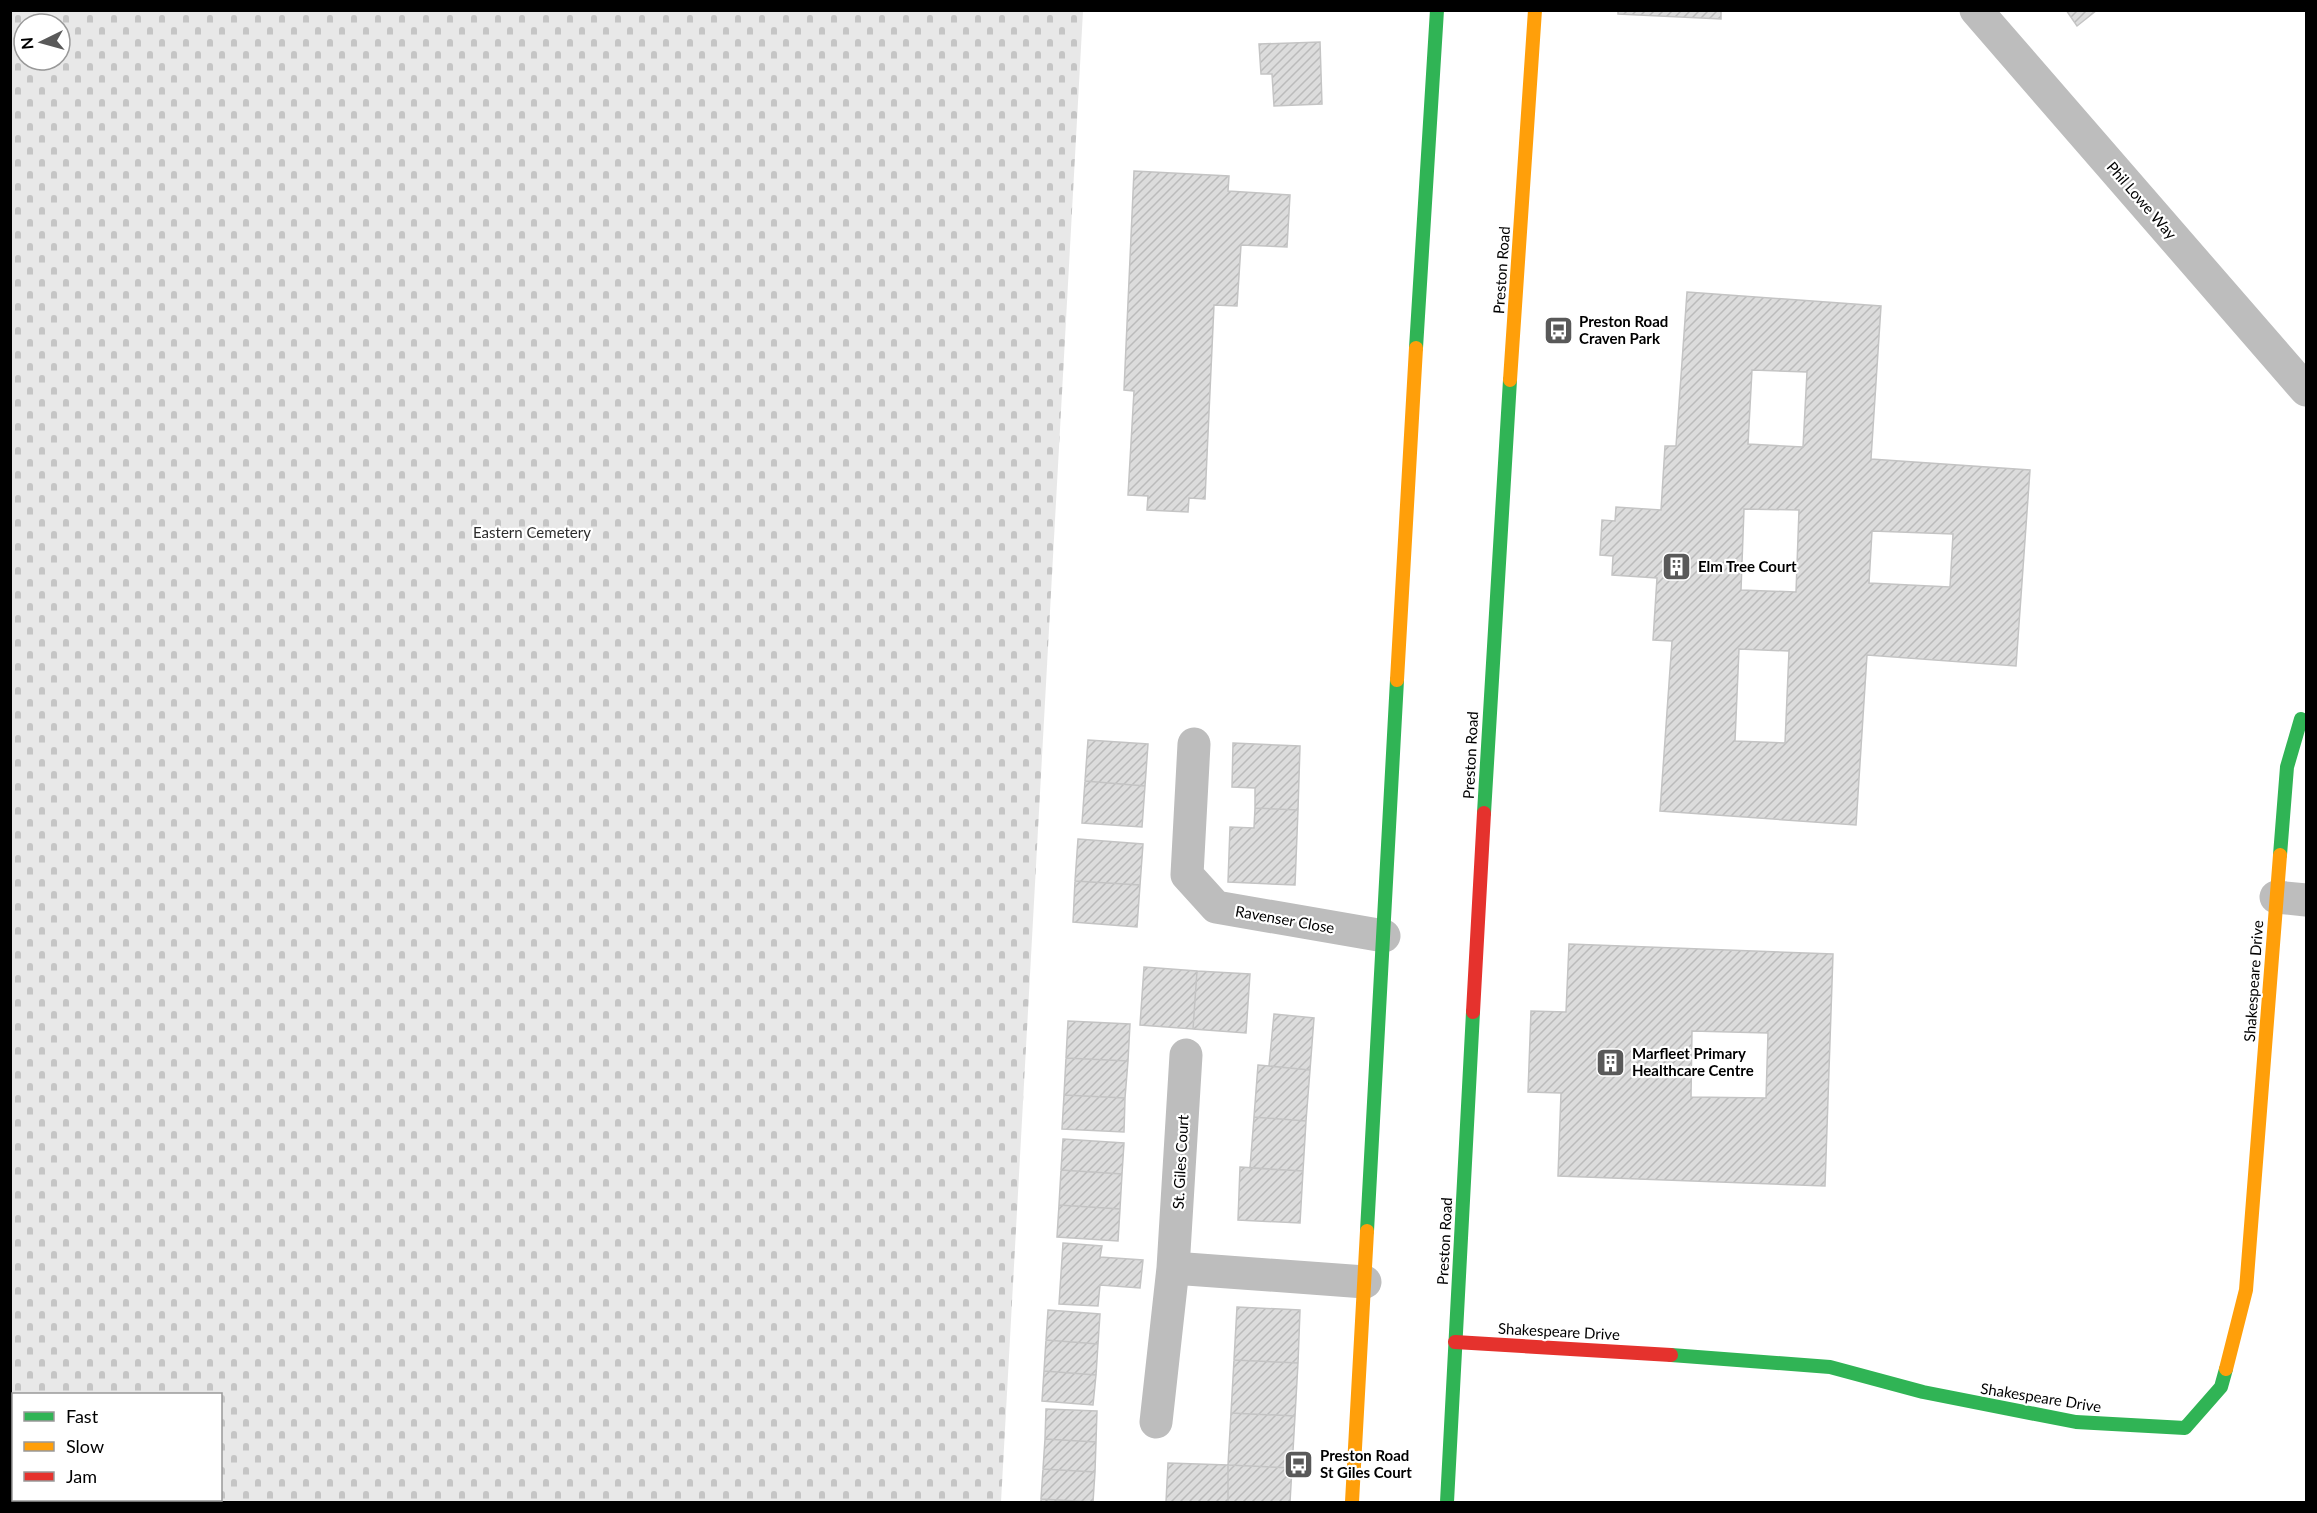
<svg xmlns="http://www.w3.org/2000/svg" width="2317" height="1513" font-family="Lato,sans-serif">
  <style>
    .cemetery { fill: url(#cemetery-stones); fill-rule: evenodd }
    .building { fill: url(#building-hatch); stroke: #c4c4c4; stroke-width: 1.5; fill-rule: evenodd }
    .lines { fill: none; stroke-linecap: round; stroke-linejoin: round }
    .street { stroke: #bdbdbd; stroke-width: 33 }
    .fast { stroke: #30b455; stroke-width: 14 }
    .slow { stroke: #ff9f0a; stroke-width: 14 }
    .jam { stroke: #e5322d; stroke-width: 14 }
    .labels { text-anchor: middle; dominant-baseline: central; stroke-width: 4.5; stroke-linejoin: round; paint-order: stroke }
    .street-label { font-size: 15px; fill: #000; stroke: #fff }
    .poi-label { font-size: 15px; font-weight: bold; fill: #000; stroke: #fff; text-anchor: start }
    .park-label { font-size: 15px; fill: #2d2d2d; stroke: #fff }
  </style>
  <defs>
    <pattern id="cemetery-stones" width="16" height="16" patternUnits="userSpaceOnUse" patternTransform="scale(1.5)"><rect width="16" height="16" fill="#e8e8e8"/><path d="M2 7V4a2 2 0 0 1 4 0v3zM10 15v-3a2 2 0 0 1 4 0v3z" fill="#c5c5c5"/></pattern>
    <pattern id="building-hatch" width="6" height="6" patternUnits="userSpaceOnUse" patternTransform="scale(1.5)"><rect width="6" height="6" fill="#dcdcdc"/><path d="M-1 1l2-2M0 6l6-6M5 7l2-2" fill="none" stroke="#bbb"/></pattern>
  </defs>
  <rect width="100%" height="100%" fill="#fff"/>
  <path class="cemetery" d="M 10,11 L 1083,11 L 1001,1502 L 11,1502 ZM 24,24 L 60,24 L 60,60 L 24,60 ZM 14,1394 L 220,1394 L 220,1500 L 14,1500 Z"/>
  <path class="building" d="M 1618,10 L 1721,10 L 1721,19 L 1618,14 Z
    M 2066,10 L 2097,10 L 2077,26 Z
    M 1320,42 L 1322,104 L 1274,106 L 1272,74 L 1261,74 L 1259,44 Z
    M 1134,171 L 1229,176 L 1228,191 L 1290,195 L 1287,247 L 1241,245 L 1237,306 L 1214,305 L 1205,499 L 1189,498 L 1188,512 L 1147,510 L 1148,496 L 1128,495 L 1134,391 L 1124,390 Z
    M 1687,292 L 1881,306 L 1871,459 L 2030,470 L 2016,666 L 1867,655 L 1856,825 L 1660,811 L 1672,641 L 1653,640 L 1657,578 L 1612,575 L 1613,556 L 1600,555 L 1602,520 L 1615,521 L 1616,507 L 1661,510 L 1665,446 L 1676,446 ZM 1752,370 L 1807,372 L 1803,447 L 1748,444 ZM 1744,509 L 1799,510 L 1796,592 L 1741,590 ZM 1872,531 L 1953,534 L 1950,587 L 1869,583 ZM 1739,649 L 1789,651 L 1785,743 L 1735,741 Z
    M 1088,740 L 1148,744 L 1145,786 L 1085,781 Z
    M 1233,743 L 1300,746 L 1298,810 L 1255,808 L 1255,788 L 1232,787 Z
    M 1085,781 L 1145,786 L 1142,827 L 1082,823 Z
    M 1255,808 L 1298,810 L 1295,885 L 1228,882 L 1230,827 L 1254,828 Z
    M 1078,839 L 1143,844 L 1140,885 L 1075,881 Z
    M 1075,881 L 1140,885 L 1137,927 L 1073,922 Z
    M 1569,944 L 1833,954 L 1825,1186 L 1558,1176 L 1561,1093 L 1528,1092 L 1531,1011 L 1566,1012 ZM 1692,1031 L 1768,1033 L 1766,1098 L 1691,1097 Z
    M 1144,967 L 1197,971 L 1193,1029 L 1140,1025 Z
    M 1197,971 L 1250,974 L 1246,1033 L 1193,1029 Z
    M 1274,1014 L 1314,1018 L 1310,1070 L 1269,1066 Z
    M 1068,1021 L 1130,1024 L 1128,1061 L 1066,1058 Z
    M 1066,1058 L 1128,1061 L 1125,1098 L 1064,1095 Z
    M 1258,1065 L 1310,1070 L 1306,1121 L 1254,1117 Z
    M 1064,1095 L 1125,1098 L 1124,1132 L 1062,1129 Z
    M 1254,1117 L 1306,1121 L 1303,1171 L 1250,1168 Z
    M 1063,1139 L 1124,1143 L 1122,1174 L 1061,1170 Z
    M 1240,1167 L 1303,1171 L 1300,1223 L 1238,1220 Z
    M 1061,1170 L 1122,1174 L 1120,1209 L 1059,1205 Z
    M 1059,1205 L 1120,1209 L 1118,1241 L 1057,1237 Z
    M 1063,1243 L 1102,1246 L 1100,1257 L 1143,1260 L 1140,1288 L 1100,1285 L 1098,1306 L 1059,1304 Z
    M 1237,1307 L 1300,1310 L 1298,1363 L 1234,1360 Z
    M 1048,1310 L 1100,1314 L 1098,1344 L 1046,1340 Z
    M 1046,1340 L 1098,1344 L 1096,1375 L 1044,1371 Z
    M 1234,1360 L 1298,1363 L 1295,1416 L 1231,1413 Z
    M 1044,1371 L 1096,1375 L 1093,1405 L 1042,1401 Z
    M 1046,1409 L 1097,1411 L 1096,1442 L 1045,1439 Z
    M 1231,1413 L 1295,1416 L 1292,1468 L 1228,1465 Z
    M 1045,1439 L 1096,1442 L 1095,1472 L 1043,1469 Z
    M 1168,1463 L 1228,1465 L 1228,1502 L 1166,1502 Z
    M 1228,1465 L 1292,1468 L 1290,1502 L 1228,1502 Z
    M 1043,1469 L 1095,1472 L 1093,1502 L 1041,1499 Z
    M 1041,1499 L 1093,1502 L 1041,1502 Z"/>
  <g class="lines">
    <path class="street" d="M 1976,10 L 2306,390
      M 1194,744 L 1187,875 L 1216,907 L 1384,936
      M 2276,897 L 2306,900
      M 1173,1268 L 1365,1282
      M 1156,1422 L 1173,1268 L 1186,1055"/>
    <path class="fast" d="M 1416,348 L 1437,10
      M 1484,813 L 1510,380
      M 2280,855 L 2287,767 L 2301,719
      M 1367,1231 L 1397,680
      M 1671,1355 L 1830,1367 L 1923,1392 L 2076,1422 L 2185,1428 L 2221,1387 L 2226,1369
      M 1447,1502 L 1473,1012"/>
    <path class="slow" d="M 1510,380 L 1535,10
      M 1397,680 L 1416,348
      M 2226,1369 L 2246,1290 L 2280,855
      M 1352,1502 L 1367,1231"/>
    <path class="jam" d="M 1473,1012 L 1484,813
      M 1455,1342 L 1671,1355"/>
  </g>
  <defs>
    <symbol id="bus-square" viewBox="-11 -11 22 22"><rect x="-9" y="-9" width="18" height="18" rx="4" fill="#595959" stroke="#fff"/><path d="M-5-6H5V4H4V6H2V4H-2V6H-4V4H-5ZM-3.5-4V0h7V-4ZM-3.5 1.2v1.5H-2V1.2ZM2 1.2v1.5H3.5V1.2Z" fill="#fff"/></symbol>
    <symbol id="building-square" viewBox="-11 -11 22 22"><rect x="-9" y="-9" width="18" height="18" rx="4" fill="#595959" stroke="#fff"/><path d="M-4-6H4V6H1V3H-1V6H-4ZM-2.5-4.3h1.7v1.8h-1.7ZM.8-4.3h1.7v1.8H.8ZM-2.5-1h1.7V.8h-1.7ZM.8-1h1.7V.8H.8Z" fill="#fff"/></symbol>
  </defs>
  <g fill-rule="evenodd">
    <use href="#bus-square" x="1542" y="314" width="33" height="33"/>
    <use href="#building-square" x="1660" y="550" width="33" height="33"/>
    <use href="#building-square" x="1594" y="1046" width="33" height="33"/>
    <use href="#bus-square" x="1282" y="1448" width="33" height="33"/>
  </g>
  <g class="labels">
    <g class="street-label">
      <text transform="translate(2142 200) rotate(49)">Phil Lowe Way</text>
      <text transform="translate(1501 270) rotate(-86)">Preston Road</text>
      <text transform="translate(1470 755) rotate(-87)">Preston Road</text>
      <text transform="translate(1285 919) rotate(10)">Ravenser Close</text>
      <text transform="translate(2253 981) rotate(-86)">Shakespeare Drive</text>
      <text transform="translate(1180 1162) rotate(-87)">St. Giles Court</text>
      <text transform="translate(1444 1241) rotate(-87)">Preston Road</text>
      <text transform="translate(1559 1331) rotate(3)">Shakespeare Drive</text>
      <text transform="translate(2041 1397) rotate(9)">Shakespeare Drive</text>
    </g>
    <g class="poi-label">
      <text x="1579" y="321">Preston Road<tspan x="1579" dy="17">Craven Park</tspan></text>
      <text x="1698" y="566">Elm Tree Court</text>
      <text x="1632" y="1053">Marfleet Primary<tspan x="1632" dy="17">Healthcare Centre</tspan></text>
      <text x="1320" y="1455">Preston Road<tspan x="1320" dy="17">St Giles Court</tspan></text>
    </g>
    <g class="park-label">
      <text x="532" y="532">Eastern Cemetery</text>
    </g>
  </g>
  <rect width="2317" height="1513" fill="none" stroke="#000000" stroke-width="24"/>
  <rect x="12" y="1393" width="210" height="108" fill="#ffffff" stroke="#999999" stroke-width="1.5"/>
  <rect x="24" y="1412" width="30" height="9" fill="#30b455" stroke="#999999" stroke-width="1.5"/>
  <text x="66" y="1423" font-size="18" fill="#000000">Fast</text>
  <rect x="24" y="1442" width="30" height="9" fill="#ff9f0a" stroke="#999999" stroke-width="1.5"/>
  <text x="66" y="1453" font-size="18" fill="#000000">Slow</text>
  <rect x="24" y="1472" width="30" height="9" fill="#e5322d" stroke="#999999" stroke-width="1.5"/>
  <text x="66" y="1483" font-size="18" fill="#000000">Jam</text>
  <g transform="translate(42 42) rotate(265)"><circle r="28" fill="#ffffff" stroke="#999999" stroke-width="1.5"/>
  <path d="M0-4.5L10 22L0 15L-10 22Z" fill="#595959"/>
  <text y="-9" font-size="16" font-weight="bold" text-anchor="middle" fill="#000000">N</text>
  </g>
</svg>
